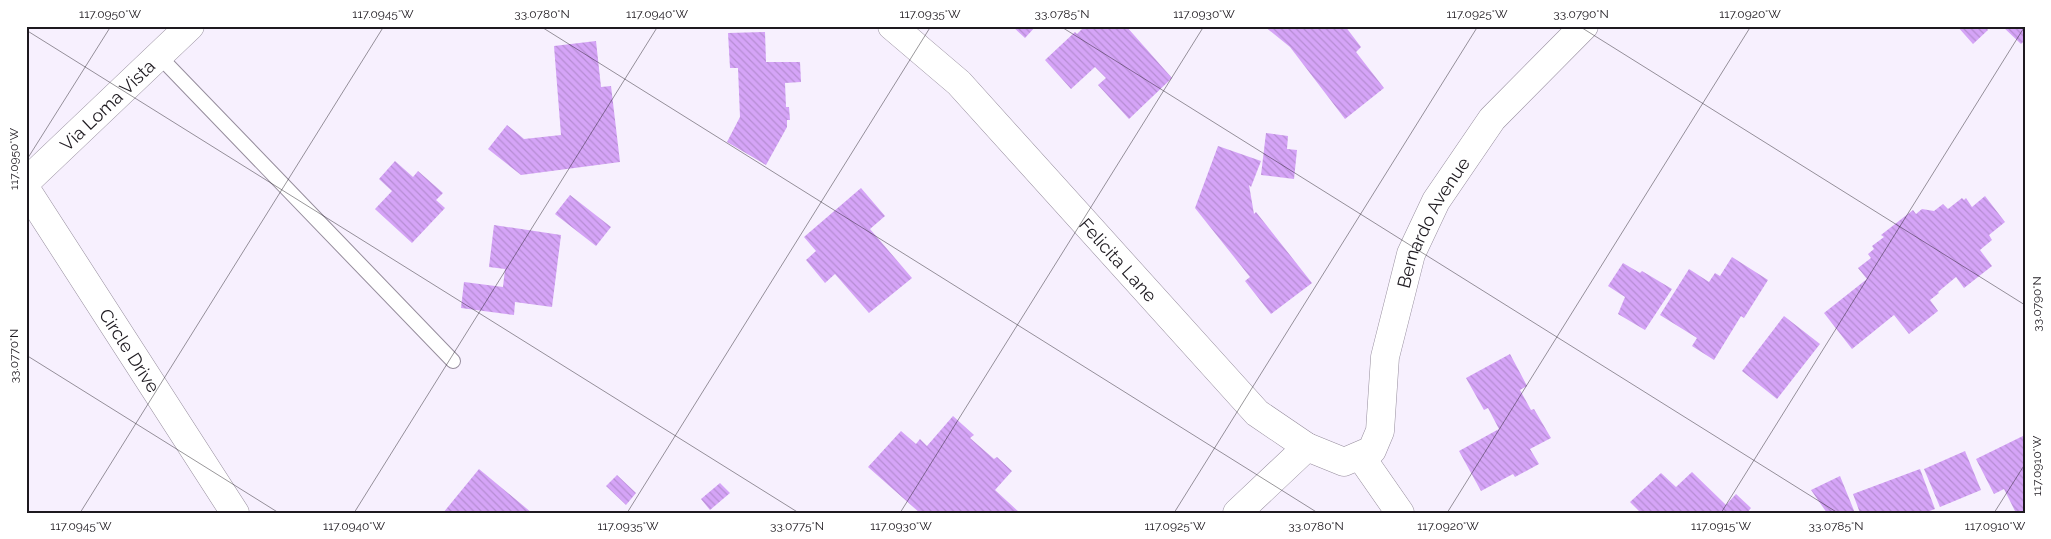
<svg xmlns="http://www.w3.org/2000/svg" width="2051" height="539" font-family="Raleway,sans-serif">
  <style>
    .building { fill: url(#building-back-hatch) }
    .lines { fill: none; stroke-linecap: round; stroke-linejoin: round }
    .service-casing { stroke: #968d9d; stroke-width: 16 }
    .minor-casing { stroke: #968d9d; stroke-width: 29 }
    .tertiary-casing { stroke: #968d9d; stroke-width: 29 }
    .service { stroke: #fff; stroke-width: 14 }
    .minor { stroke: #fff; stroke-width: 28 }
    .tertiary { stroke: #fff; stroke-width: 28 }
    .ticks { fill: none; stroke: #1d191f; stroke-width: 1; stroke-opacity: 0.45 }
    .labels { text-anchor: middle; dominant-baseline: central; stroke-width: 5; stroke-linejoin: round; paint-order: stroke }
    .street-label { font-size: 18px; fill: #1d191f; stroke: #fff }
    .neatline { fill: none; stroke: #1d191f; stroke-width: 2 }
    .ticks-label { font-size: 12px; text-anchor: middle; fill: #1d191f }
  </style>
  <defs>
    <pattern id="building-back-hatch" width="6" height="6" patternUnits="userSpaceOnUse" patternTransform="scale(1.25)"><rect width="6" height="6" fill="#d5a4f7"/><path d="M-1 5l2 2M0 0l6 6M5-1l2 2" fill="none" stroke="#b68dd3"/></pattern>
  </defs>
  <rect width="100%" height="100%" fill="#f7f0fe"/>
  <path class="building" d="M 1012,26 L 1036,26 L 1025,38 Z
    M 1085,26 L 1126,26 L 1172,78 L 1129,119 L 1098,85 L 1106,78 L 1095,67 L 1071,89 L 1045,60 L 1075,32 L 1077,34 Z
    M 1264,26 L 1333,26 L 1335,29 L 1345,26 L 1361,47 L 1356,52 L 1384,88 L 1345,119 L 1290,47 Z
    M 1957,26 L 1985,26 L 1988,30 L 1973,44 Z
    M 2002,26 L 2025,26 L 2025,40 L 2021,44 Z
    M 765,32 L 766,62 L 800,62 L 801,82 L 785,83 L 786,107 L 789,107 L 790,120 L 787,120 L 787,127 L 766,165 L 727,142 L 740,117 L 738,68 L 730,68 L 728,33 Z
    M 596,41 L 601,87 L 611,86 L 620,162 L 521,175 L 488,149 L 507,125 L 524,139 L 561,135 L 554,46 Z
    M 1266,133 L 1288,136 L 1287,149 L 1297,150 L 1294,179 L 1261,175 Z
    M 1218,146 L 1261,161 L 1251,187 L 1249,185 L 1254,214 L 1256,212 L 1312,283 L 1271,314 L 1245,281 L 1250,277 L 1195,208 Z
    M 395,161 L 413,177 L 418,171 L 443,193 L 436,200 L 445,208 L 412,243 L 375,209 L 392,191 L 379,179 Z
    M 861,188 L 885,216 L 870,229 L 912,278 L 869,313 L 835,274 L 825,283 L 806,260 L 816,251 L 804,237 Z
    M 570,195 L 611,227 L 596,246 L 555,214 Z
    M 1985,196 L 2005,222 L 1989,235 L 1992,240 L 1980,250 L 1992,266 L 1964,288 L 1956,277 L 1938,292 L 1939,293 L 1930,300 L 1938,311 L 1909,334 L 1894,315 L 1852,349 L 1824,313 L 1867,279 L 1858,268 L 1871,258 L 1868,254 L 1874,249 L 1872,246 L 1884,237 L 1881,235 L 1913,210 L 1916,214 L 1922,209 L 1934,211 L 1943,204 L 1948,209 L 1962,198 L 1964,200 L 1966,198 L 1972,207 Z
    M 494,225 L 561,235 L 552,307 L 515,302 L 514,315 L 461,308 L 464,282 L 503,287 L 505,269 L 489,267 Z
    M 1732,257 L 1768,280 L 1744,318 L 1741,316 L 1714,360 L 1692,346 L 1697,338 L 1660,315 L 1689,269 L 1709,282 L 1715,273 L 1720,276 Z
    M 1623,263 L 1640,273 L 1642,271 L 1672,289 L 1645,330 L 1618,314 L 1625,297 L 1608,286 Z
    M 1784,316 L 1820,344 L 1777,399 L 1742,371 Z
    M 1510,354 L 1527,386 L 1520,390 L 1531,410 L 1534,409 L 1551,438 L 1530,449 L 1539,464 L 1515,477 L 1513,474 L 1481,491 L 1459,451 L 1499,429 L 1488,408 L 1484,410 L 1466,378 Z
    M 953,416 L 974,435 L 970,438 L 994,459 L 997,457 L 1012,471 L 995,490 L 1020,513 L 920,513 L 868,467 L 901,431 L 916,444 L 920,439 L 927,446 Z
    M 2025,435 L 2025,513 L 2016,513 L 2004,489 L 1994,494 L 1976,459 Z
    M 1965,451 L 1981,490 L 1940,507 L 1924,469 Z
    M 479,469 L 532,513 L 443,513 Z
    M 1920,469 L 1935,509 L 1924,513 L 1860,513 L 1853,494 Z
    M 1692,472 L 1726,505 L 1736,494 L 1751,508 L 1747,513 L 1641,513 L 1630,502 L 1661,473 L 1676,487 Z
    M 617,475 L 636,493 L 626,505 L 606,486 Z
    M 1840,476 L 1855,513 L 1827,513 L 1811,490 Z
    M 720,483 L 730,493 L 710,510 L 701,499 Z"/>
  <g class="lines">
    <defs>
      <path id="service" d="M 159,56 L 453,361"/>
      <g id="minor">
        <path id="s1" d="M 26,189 L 235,513"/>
        <path d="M 1361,457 L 1400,513"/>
        <path d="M 1237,513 L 1307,447"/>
      </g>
      <g id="tertiary">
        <path id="s2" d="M 892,26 L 959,83 L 1257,413 L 1307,447 L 1344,462 L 1372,450 L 1380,431 L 1385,357 L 1411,254 L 1436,201 L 1492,119 L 1584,26"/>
        <path id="s3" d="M 26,182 L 190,26"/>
      </g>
    </defs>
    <use href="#service" class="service-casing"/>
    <use href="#minor" class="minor-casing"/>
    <use href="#tertiary" class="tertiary-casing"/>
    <use href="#service" class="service"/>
    <use href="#minor" class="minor"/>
    <use href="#tertiary" class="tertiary"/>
  </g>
  <path class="ticks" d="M 540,26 L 1318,513M 1060,26 L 1838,513M 1579,26 L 2025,305M 26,30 L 799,513M 26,161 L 111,26M 26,355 L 279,513M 80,513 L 384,26M 354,513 L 658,26M 627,513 L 931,26M 900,513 L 1204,26M 1174,513 L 1478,26M 1447,513 L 1751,26M 1721,513 L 2025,26M 1994,513 L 2025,464"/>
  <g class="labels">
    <g class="street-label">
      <text stroke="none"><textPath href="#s3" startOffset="112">Via Loma Vista</textPath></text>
      <text stroke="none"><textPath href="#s2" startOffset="902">Bernardo Avenue</textPath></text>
      <text stroke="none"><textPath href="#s2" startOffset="326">Felicita Lane</textPath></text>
      <text stroke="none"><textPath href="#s1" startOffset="192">Circle Drive</textPath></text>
    </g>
  </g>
  <rect width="2051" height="539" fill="none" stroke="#ffffff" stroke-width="55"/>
  <rect x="28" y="28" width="1996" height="484" class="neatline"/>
  <g class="ticks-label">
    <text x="110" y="18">117.0950°W</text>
    <text x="383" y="18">117.0945°W</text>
    <text x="542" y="18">33.0780°N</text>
    <text x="657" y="18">117.0940°W</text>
    <text x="930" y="18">117.0935°W</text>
    <text x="1062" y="18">33.0785°N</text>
    <text x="1204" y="18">117.0930°W</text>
    <text x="1477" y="18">117.0925°W</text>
    <text x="1581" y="18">33.0790°N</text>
    <text x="1750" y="18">117.0920°W</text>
    <text transform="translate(14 159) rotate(-90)" y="4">117.0950°W</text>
    <text transform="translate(2037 304) rotate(-90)" y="4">33.0790°N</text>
    <text transform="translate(14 356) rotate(-90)" y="4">33.0770°N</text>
    <text transform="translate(2037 466) rotate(-90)" y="4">117.0910°W</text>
    <text x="81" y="530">117.0945°W</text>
    <text x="354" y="530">117.0940°W</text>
    <text x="628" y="530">117.0935°W</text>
    <text x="797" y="530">33.0775°N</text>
    <text x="901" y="530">117.0930°W</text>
    <text x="1175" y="530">117.0925°W</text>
    <text x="1316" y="530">33.0780°N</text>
    <text x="1448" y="530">117.0920°W</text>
    <text x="1721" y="530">117.0915°W</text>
    <text x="1836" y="530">33.0785°N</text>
    <text x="1995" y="530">117.0910°W</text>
  </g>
</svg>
